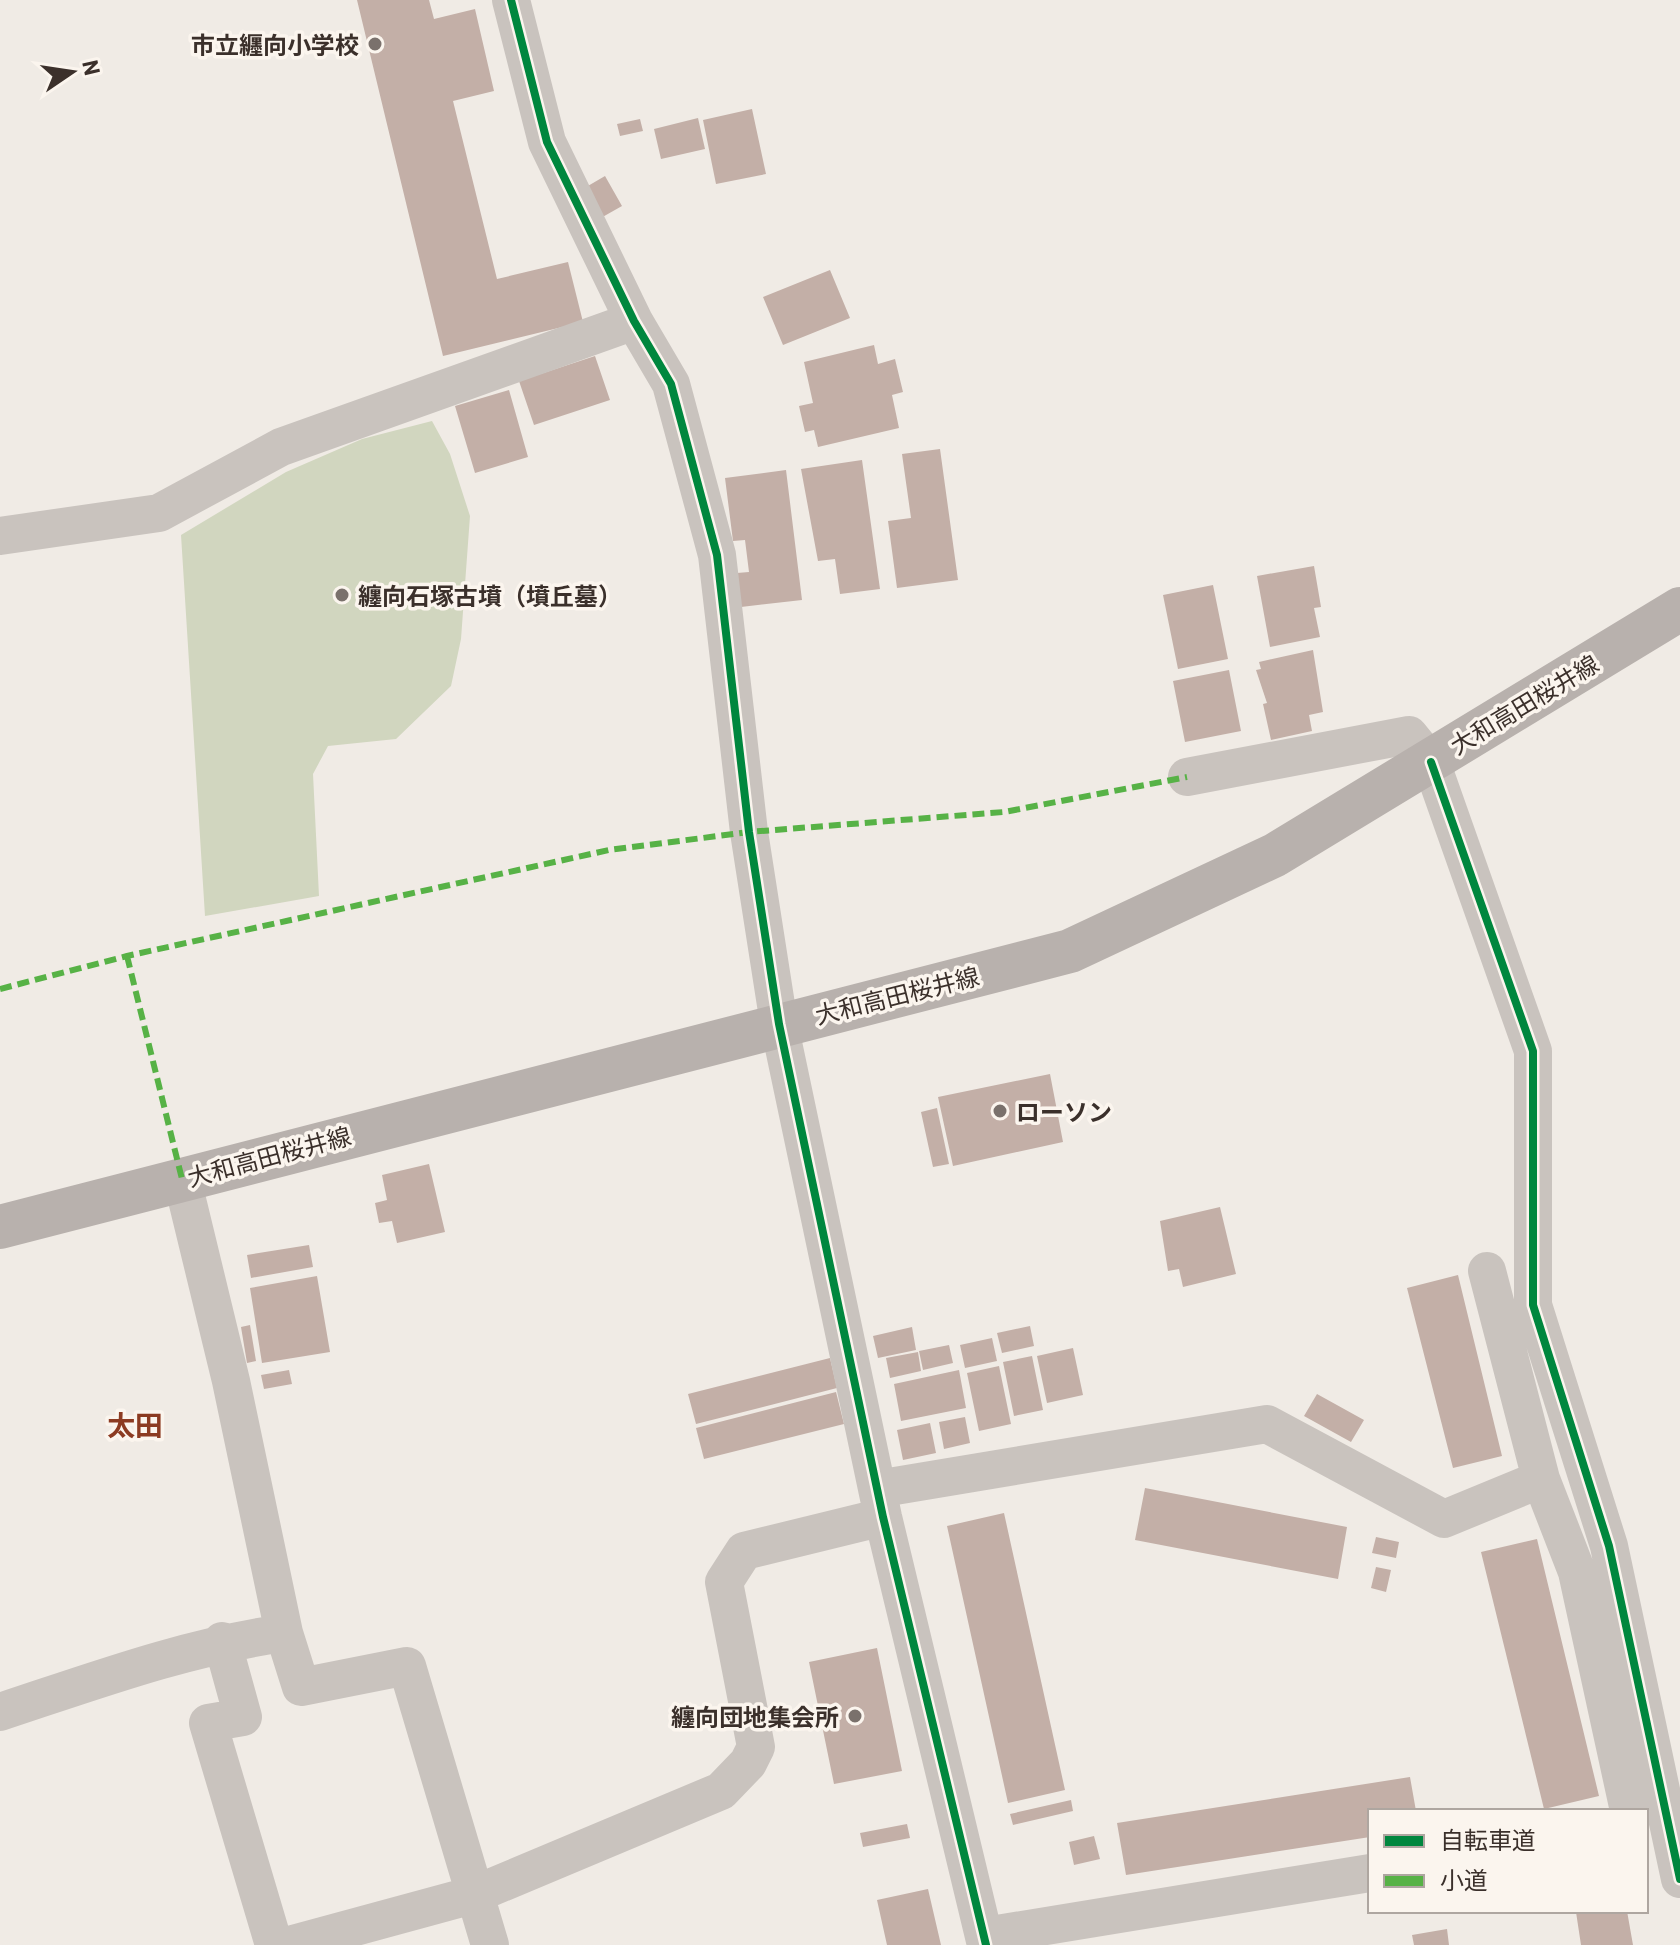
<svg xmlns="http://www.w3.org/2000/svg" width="1680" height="1945" font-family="Barlow,'Noto Sans JP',sans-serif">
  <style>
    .green { fill: #d1d6bf }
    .building { fill: #c3afa7 }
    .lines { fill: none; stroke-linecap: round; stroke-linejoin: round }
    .minor { stroke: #c9c3be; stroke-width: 38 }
    .major { stroke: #b8b1ad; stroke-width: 44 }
    .quiet { stroke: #57b246; stroke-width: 6; stroke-dasharray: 12 6; stroke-linecap: butt }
    .cycleway-casing { stroke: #fbf5ee; stroke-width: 13 }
    .cycleway { stroke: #00873e; stroke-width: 8 }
    .poi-dot { fill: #7a716c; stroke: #fbf5ee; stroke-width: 3 }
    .labels { text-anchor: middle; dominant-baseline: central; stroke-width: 7; stroke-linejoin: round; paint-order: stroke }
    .poi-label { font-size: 24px; font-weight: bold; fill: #3b302b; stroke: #fbf5ee; text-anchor: end }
    .street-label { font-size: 24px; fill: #3b302b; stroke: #fbf5ee }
    .quarter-label { font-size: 28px; font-weight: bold; fill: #8c3b22; stroke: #fbf5ee }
  </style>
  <rect width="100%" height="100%" fill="#f0ebe5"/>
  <path class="green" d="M 432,421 L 450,454 L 470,516 L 461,639 L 451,686 L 396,739 L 328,746 L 313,774 L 319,896 L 205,916 L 181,535 L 286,472 L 362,439 Z"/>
  <path class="building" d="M 357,0 L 429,0 L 434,19 L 475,9 L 494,91 L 453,101 L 497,279 L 568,262 L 583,322 L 443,356 Z
    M 752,109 L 766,174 L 716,184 L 703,120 Z
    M 698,118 L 705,149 L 661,159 L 654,129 Z
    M 640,119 L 643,131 L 620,136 L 617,124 Z
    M 605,176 L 622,206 L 599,219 L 581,190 Z
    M 830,270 L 850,318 L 783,345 L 763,297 Z
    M 874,345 L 878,364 L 895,359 L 903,392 L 892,395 L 899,428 L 818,447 L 814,430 L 805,432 L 799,406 L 813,403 L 804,362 Z
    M 595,356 L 610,400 L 534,425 L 519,381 Z
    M 509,390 L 528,457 L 475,473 L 455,406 Z
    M 940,449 L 958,580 L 897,588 L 888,521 L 911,518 L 902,454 Z
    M 862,460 L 880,589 L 840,594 L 835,559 L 818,561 L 801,469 Z
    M 786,470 L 802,600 L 741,607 L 737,573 L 749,572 L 745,540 L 733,541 L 725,478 Z
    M 1314,566 L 1321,607 L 1314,608 L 1320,637 L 1270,647 L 1257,576 Z
    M 1213,585 L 1228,659 L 1178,669 L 1163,595 Z
    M 1313,650 L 1323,712 L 1309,715 L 1312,731 L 1271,740 L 1263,704 L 1267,703 L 1256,670 L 1261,669 L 1259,662 Z
    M 1229,670 L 1241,731 L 1185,742 L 1173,681 Z
    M 1050,1074 L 1063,1142 L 953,1166 L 938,1097 Z
    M 937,1108 L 949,1164 L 933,1167 L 921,1112 Z
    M 429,1164 L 445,1232 L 397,1243 L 392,1221 L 379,1223 L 375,1203 L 387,1200 L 382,1175 Z
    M 1220,1207 L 1236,1274 L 1183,1287 L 1179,1269 L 1168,1271 L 1160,1221 Z
    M 309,1245 L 313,1267 L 251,1278 L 247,1255 Z
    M 1458,1275 L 1502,1456 L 1453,1468 L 1407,1288 Z
    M 317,1276 L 330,1352 L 262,1363 L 250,1288 Z
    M 250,1325 L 256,1361 L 247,1363 L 241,1327 Z
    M 1030,1326 L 1034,1346 L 1002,1353 L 997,1333 Z
    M 912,1327 L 916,1350 L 878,1358 L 873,1336 Z
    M 992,1338 L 997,1361 L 965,1368 L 960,1345 Z
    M 949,1345 L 953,1363 L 923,1370 L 919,1351 Z
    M 1073,1348 L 1083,1395 L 1047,1403 L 1037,1356 Z
    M 918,1352 L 921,1371 L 890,1378 L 886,1358 Z
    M 1032,1356 L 1043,1410 L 1014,1416 L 1003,1362 Z
    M 830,1358 L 837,1388 L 696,1424 L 688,1394 Z
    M 999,1366 L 1011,1424 L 979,1431 L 967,1373 Z
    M 289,1370 L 292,1384 L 264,1389 L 261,1375 Z
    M 959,1370 L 966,1408 L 901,1421 L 894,1384 Z
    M 836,1392 L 844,1424 L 704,1459 L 696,1428 Z
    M 1317,1394 L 1364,1420 L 1351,1442 L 1304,1416 Z
    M 965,1417 L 970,1443 L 944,1449 L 939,1422 Z
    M 930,1423 L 936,1453 L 903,1460 L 897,1430 Z
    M 1145,1488 L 1347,1527 L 1338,1579 L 1135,1540 Z
    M 1004,1513 L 1065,1790 L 1008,1803 L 947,1526 Z
    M 1376,1537 L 1399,1542 L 1396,1558 L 1372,1553 Z
    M 1537,1539 L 1599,1796 L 1544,1809 L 1481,1552 Z
    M 1376,1567 L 1391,1570 L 1386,1592 L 1371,1588 Z
    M 877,1648 L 902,1771 L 834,1784 L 809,1662 Z
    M 1410,1777 L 1416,1811 L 1370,1811 L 1370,1837 L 1126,1875 L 1117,1823 Z
    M 1071,1800 L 1073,1811 L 1013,1825 L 1010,1814 Z
    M 907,1824 L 910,1838 L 863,1847 L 860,1833 Z
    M 1094,1836 L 1100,1859 L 1074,1865 L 1069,1842 Z
    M 928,1889 L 941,1945 L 887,1945 L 877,1900 Z
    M 1627,1911 L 1633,1945 L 1581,1945 L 1576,1912 Z
    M 1447,1929 L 1449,1945 L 1414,1945 L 1412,1935 Z"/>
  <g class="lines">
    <path class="minor" d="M 511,0 L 547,142 L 634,321 L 671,384 L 717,555 L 749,832 L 779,1024 L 883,1517 L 986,1945
      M 0,536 L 159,513 L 281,447 L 634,321
      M 1187,777 L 1409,735 L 1431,762 L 1533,1051 L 1533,1305 L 1609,1546 L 1680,1879
      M 182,1179 L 231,1381 L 284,1633 L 301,1687 L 407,1666 L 490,1945
      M 1487,1271 L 1541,1479
      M 877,1489 L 1267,1424 L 1444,1519 L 1541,1479 L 1577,1572 L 1629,1811
      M 222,1641 L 243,1717 L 208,1723 L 274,1945
      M 0,1712 C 94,1681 186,1647 284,1633
      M 985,1936 L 1370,1873
      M 289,1945 L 473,1895 L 721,1791 L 748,1763 L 756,1747 L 724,1582 L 744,1551 L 883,1517"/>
    <path class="major" d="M 0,1227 L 1070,951 L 1275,855 L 1680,609"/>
    <path class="quiet" d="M 127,956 L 182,1179
      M 0,989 L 127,956 L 609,850 L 749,832 L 1004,812 L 1187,777"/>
    <defs>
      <path id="cycleway" d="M 511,0 L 547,142 L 634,321 L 671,384 L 717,555 L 749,832 L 779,1024 L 883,1517 L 986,1945
        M 1431,762 L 1533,1051 L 1533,1305 L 1609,1546 L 1680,1879"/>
    </defs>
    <use href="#cycleway" class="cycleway-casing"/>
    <use href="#cycleway" class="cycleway"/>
  </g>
  <g class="poi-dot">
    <circle cx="375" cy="44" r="8"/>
    <circle cx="342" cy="595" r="8"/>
    <circle cx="1000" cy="1111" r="8"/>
    <circle cx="855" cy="1716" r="8"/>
  </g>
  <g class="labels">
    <g class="poi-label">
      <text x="359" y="44">市立纒向小学校</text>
      <text x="358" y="595" text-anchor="start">纏向石塚古墳（墳丘墓）</text>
      <text x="1016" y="1111" text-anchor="start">ローソン</text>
      <text x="839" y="1716">纏向団地集会所</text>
    </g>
    <g class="street-label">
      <text transform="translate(1524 704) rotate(-31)">大和高田桜井線</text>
      <text transform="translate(897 995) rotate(-14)">大和高田桜井線</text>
      <text transform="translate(269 1156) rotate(-15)">大和高田桜井線</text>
    </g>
    <g class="quarter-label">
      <text x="135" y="1425">太田</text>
    </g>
  </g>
  <rect x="1368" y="1809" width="280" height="104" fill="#fbf5ee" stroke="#aea6a0" stroke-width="2"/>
  <rect x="1384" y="1835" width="40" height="12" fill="#00873e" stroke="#aea6a0" stroke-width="2"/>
  <text x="1440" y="1849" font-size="24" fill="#3b302b">自転車道</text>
  <rect x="1384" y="1875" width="40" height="12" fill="#57b246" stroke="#aea6a0" stroke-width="2"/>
  <text x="1440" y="1889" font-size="24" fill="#3b302b">小道</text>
  <g transform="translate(72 72) rotate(77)" stroke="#fbf5ee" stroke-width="6" paint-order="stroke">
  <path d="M0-6L14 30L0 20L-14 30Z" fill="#3b302b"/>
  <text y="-12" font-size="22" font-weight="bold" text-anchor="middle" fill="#3b302b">N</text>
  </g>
</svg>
